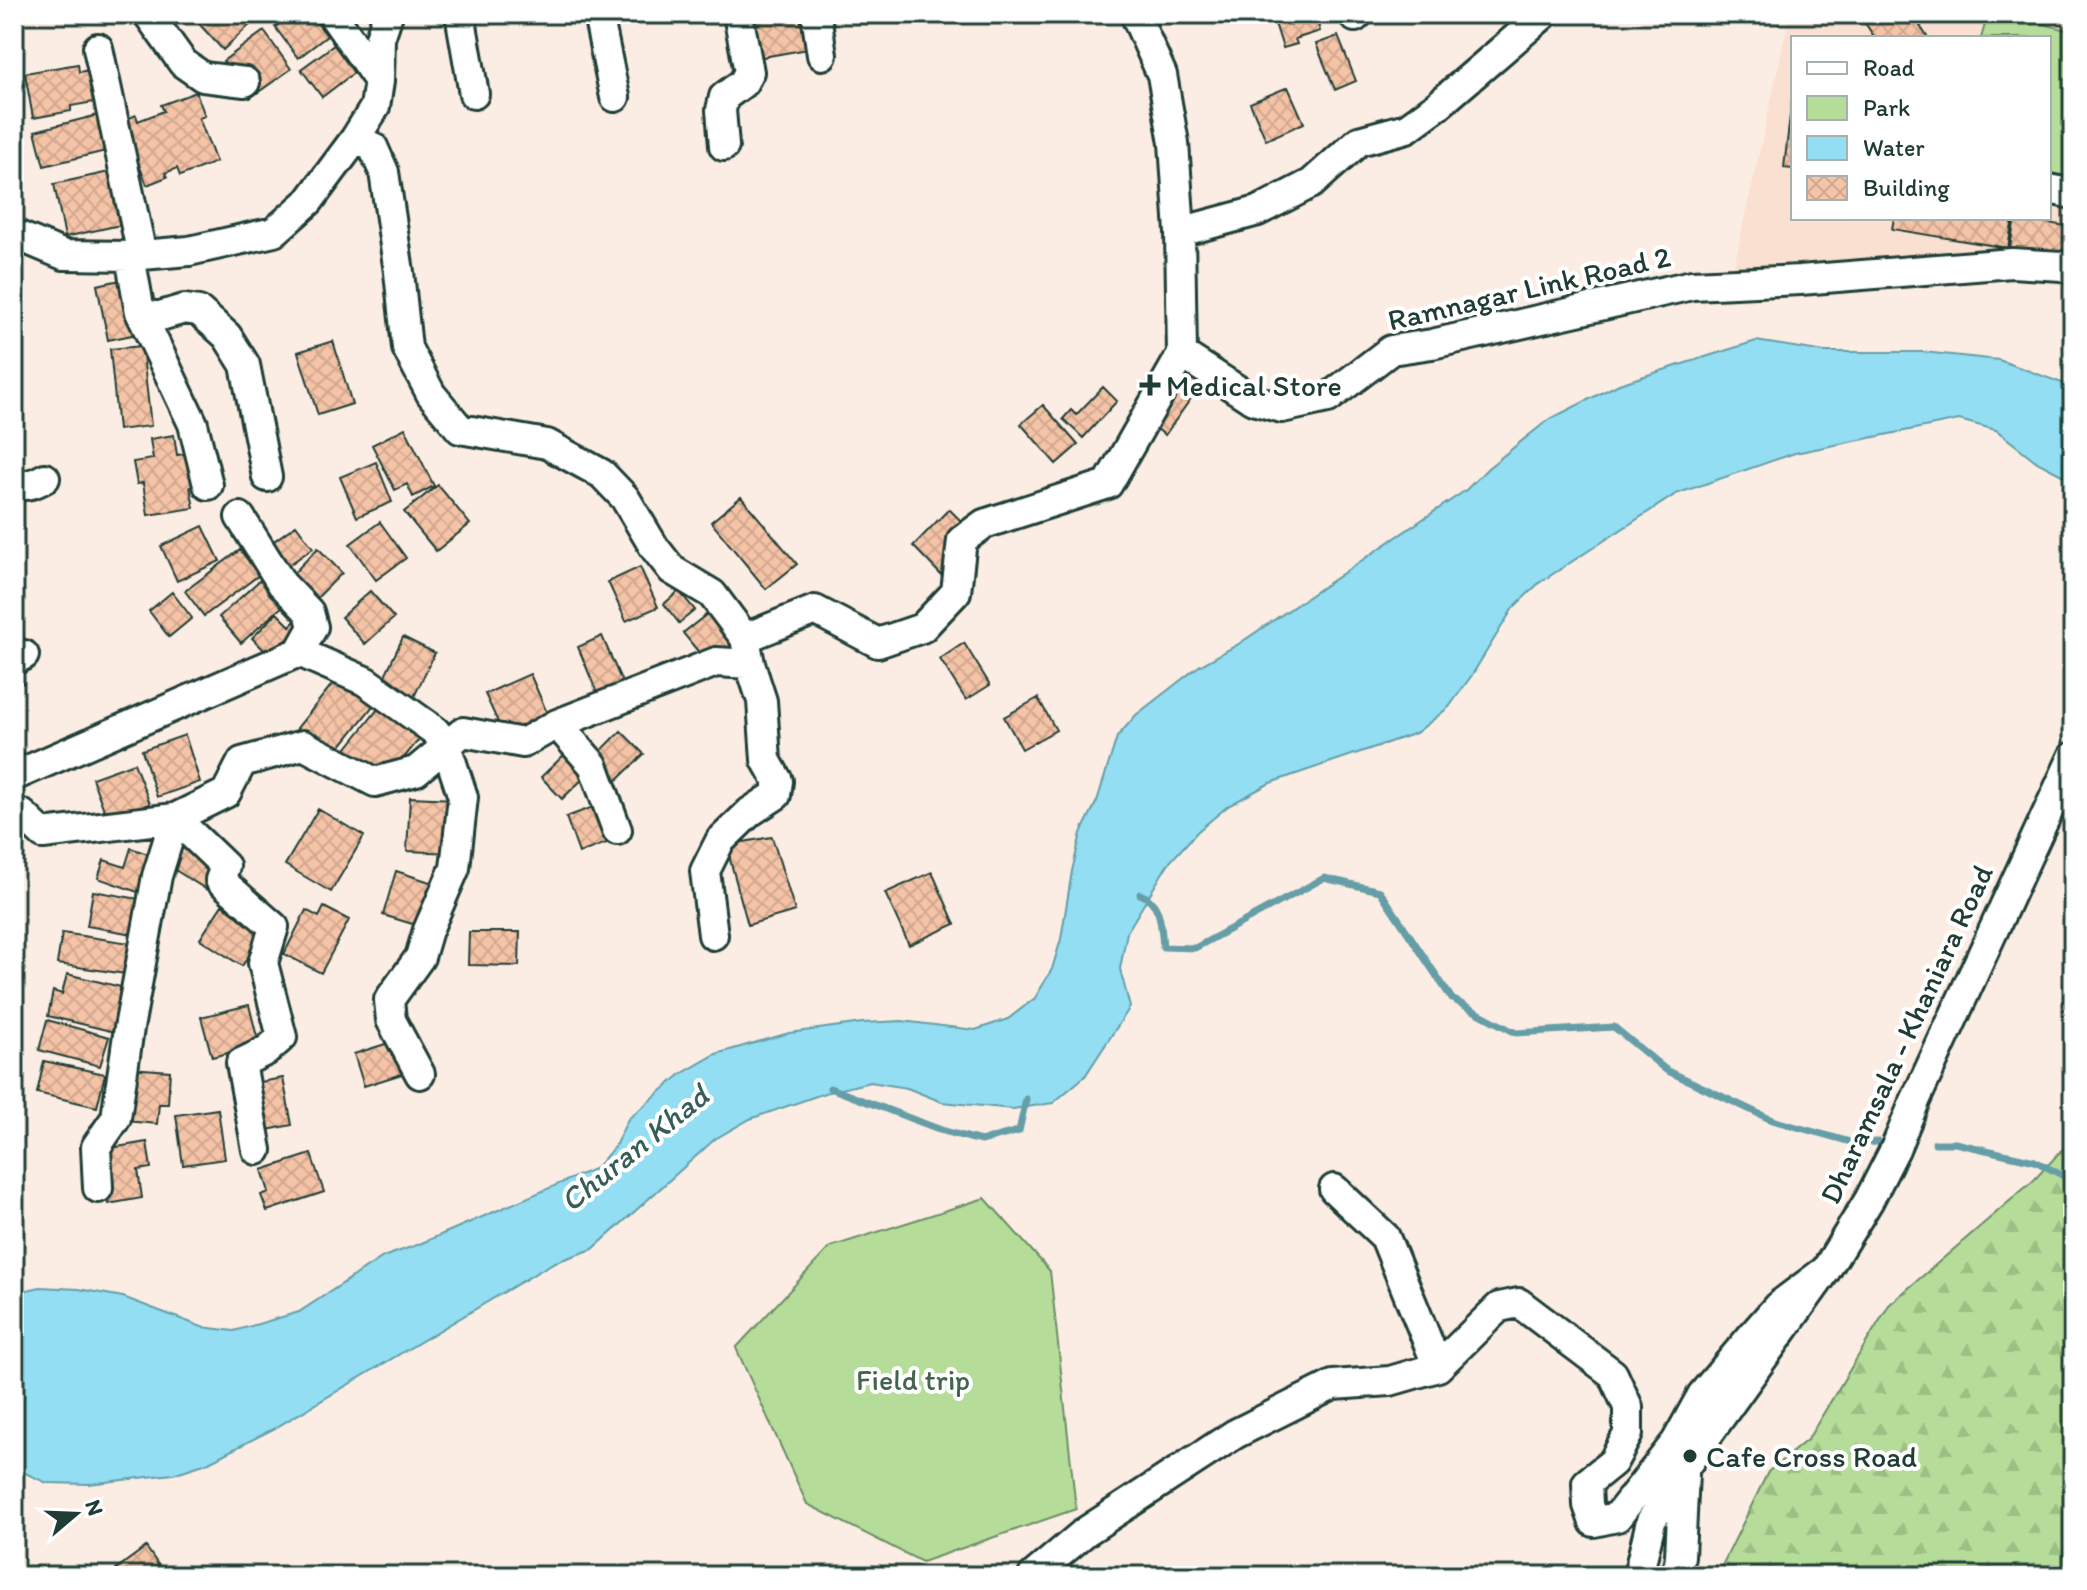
<svg xmlns="http://www.w3.org/2000/svg" width="2087" height="1590" font-family="Itim,sans-serif">
  <style>
    .built { fill: #fae0d1; fill-rule: evenodd }
    .green { fill: #b5dd99; stroke: #6a8d66; stroke-width: 2 }
    .forest { fill: url(#forest-firs); stroke: #6a8d66; stroke-width: 2 }
    .water { fill: #93def3; stroke: #659ea7; stroke-width: 2 }
    .lines { fill: none; stroke-linecap: round; stroke-linejoin: round }
    .stream { stroke: #659ea7; stroke-width: 7 }
    .building { fill: url(#building-cross-hatch); stroke: #1f3d34; stroke-width: 2 }
    .minor-casing { stroke: #1f3d34; stroke-width: 34 }
    .minor { stroke: #fff; stroke-width: 28 }
    .poi-dot { fill: #1f3d34; stroke: #fff; stroke-width: 3 }
    .labels { text-anchor: middle; dominant-baseline: central; stroke-width: 8; stroke-linejoin: round; paint-order: stroke }
    .street-label { font-size: 30px; fill: #1f3d34; stroke: #fff }
    .poi-label { font-size: 30px; fill: #1f3d34; stroke: #fff; text-anchor: start }
    .park-label { font-size: 30px; fill: #44654d; stroke: #fff }
    .water-label { font-size: 32px; font-style: italic; fill: #365d5a; stroke: #fff }
  </style>
  <defs>
    <pattern id="forest-firs" width="22" height="20" patternUnits="userSpaceOnUse" patternTransform="scale(2)"><rect width="22" height="20" fill="#b5dd99"/><path d="M5 1l3.5 6h-7zM16 11l3.5 6h-7z" fill="#9bbf84"/></pattern>
    <pattern id="building-cross-hatch" width="8" height="8" patternUnits="userSpaceOnUse" patternTransform="scale(2)"><rect width="8" height="8" fill="#f5c3a6"/><path d="M0 0l8 8M0 8l8-8" fill="none" stroke="#d2a890"/></pattern>
  </defs>
  <rect width="100%" height="100%" fill="#fcede4"/>
  <filter id="ink" filterUnits="userSpaceOnUse"><feTurbulence type="fractalNoise" baseFrequency=".0125" numOctaves="2"/><feDisplacementMap in="SourceGraphic" scale="16" xChannelSelector="R" yChannelSelector="G"/><feConvolveMatrix kernelMatrix="1 2 1 2 8 2 1 2 1" color-interpolation-filters="sRGB"/></filter>
  <g filter="url(#ink)">
    <path class="built" d="M 1790,14 L 2073,14 L 2073,258 L 1733,270 ZM 1793,38 L 2049,38 L 2049,218 L 1793,218 Z"/>
    <path class="green" d="M 1988,14 L 2009,14 L 2073,32 L 2073,182 L 2049,176 L 2049,38 L 1981,38 Z
      M 985,1198 L 1050,1271 L 1076,1509 L 922,1562 L 807,1504 L 736,1348 L 830,1247 Z"/>
    <path class="forest" d="M 2073,1138 L 2073,1576 L 1717,1576 L 1768,1472 L 1808,1439 L 1889,1305 L 2034,1180 Z"/>
    <path class="water" d="M 1756,341 L 1825,352 L 1923,352 L 1999,360 L 2073,387 L 2073,481 L 2037,462 L 1996,430 L 1959,420 L 1795,453 L 1676,494 L 1539,583 L 1513,608 L 1472,675 L 1449,707 L 1416,733 L 1270,783 L 1228,806 L 1198,831 L 1168,864 L 1127,932 L 1120,969 L 1130,1007 L 1085,1076 L 1053,1103 L 1013,1109 L 942,1102 L 907,1088 L 870,1082 L 825,1093 L 750,1119 L 715,1139 L 593,1249 L 553,1263 L 275,1428 L 207,1463 L 173,1474 L 89,1484 L 47,1483 L 14,1468 L 14,1293 L 40,1287 L 79,1289 L 123,1297 L 202,1327 L 234,1331 L 299,1312 L 383,1257 L 417,1245 L 596,1168 L 615,1146 L 628,1119 L 681,1074 L 716,1054 L 789,1033 L 862,1023 L 902,1021 L 975,1030 L 1008,1019 L 1035,998 L 1052,969 L 1061,939 L 1072,871 L 1081,833 L 1097,801 L 1117,737 L 1136,715 L 1199,666 L 1237,645 L 1466,490 L 1488,468 L 1548,420 L 1619,384 Z"/>
    <g class="lines">
      <path class="stream" d="M 1140,894 C 1162,902 1161,926 1163,947 L 1195,948 L 1324,878 L 1380,891 L 1452,999 L 1516,1033 L 1614,1027 L 1666,1070 L 1772,1120 L 1854,1143 L 1878,1142
        M 830,1088 L 944,1131 L 981,1141 L 1019,1131 L 1026,1099
        M 1935,1143 L 1955,1143 L 2035,1161 L 2073,1181"/>
    </g>
    <path class="building" d="M 190,14 L 249,14 L 255,20 L 223,50 Z
      M 293,14 L 310,14 L 327,36 L 298,58 L 275,27 Z
      M 749,14 L 808,14 L 814,48 L 757,58 Z
      M 1272,14 L 1315,14 L 1320,31 L 1295,39 L 1297,44 L 1283,48 Z
      M 1859,14 L 1937,14 L 1920,26 L 1928,38 L 1875,38 Z
      M 264,31 L 291,69 L 250,98 L 223,61 Z
      M 1338,36 L 1356,81 L 1335,90 L 1316,44 Z
      M 334,45 L 355,72 L 322,97 L 301,69 Z
      M 78,64 L 79,72 L 99,68 L 105,100 L 71,106 L 71,111 L 33,118 L 25,73 Z
      M 14,80 L 18,80 L 23,104 L 14,106 Z
      M 1288,87 L 1304,123 L 1266,140 L 1250,103 Z
      M 1793,90 L 1793,169 L 1784,168 Z
      M 196,92 L 205,116 L 199,118 L 216,162 L 180,176 L 177,168 L 165,173 L 167,177 L 147,185 L 122,121 L 136,115 L 138,121 L 164,111 L 161,105 Z
      M 106,113 L 114,149 L 44,166 L 35,131 Z
      M 114,171 L 125,224 L 65,237 L 54,184 Z
      M 1894,218 L 2013,218 L 2008,248 L 1892,229 Z
      M 2015,218 L 2073,227 L 2073,265 L 2009,253 Z
      M 130,278 L 142,333 L 108,340 L 97,285 Z
      M 333,341 L 352,404 L 318,415 L 298,352 Z
      M 142,346 L 151,426 L 118,430 L 110,349 Z
      M 1188,369 L 1204,380 L 1165,435 L 1149,423 Z
      M 1103,387 L 1117,401 L 1083,438 L 1063,419 L 1071,410 L 1076,415 Z
      M 1043,405 L 1078,445 L 1056,464 L 1021,424 Z
      M 405,428 L 434,486 L 413,497 L 407,484 L 395,490 L 372,445 Z
      M 174,435 L 177,455 L 197,452 L 202,484 L 190,487 L 194,508 L 148,515 L 143,483 L 137,484 L 133,462 L 153,459 L 150,439 Z
      M 376,462 L 392,502 L 357,517 L 340,477 Z
      M 438,485 L 470,524 L 436,551 L 404,512 Z
      M 741,497 L 797,564 L 766,589 L 711,522 Z
      M 949,509 L 981,541 L 944,578 L 913,546 Z
      M 380,522 L 406,558 L 376,580 L 350,544 Z
      M 296,525 L 313,548 L 283,569 L 267,546 Z
      M 203,526 L 220,561 L 177,581 L 161,546 Z
      M 318,548 L 342,573 L 312,603 L 288,579 Z
      M 240,550 L 259,575 L 204,616 L 185,591 Z
      M 640,567 L 658,607 L 626,621 L 608,582 Z
      M 261,579 L 284,605 L 241,643 L 219,617 Z
      M 370,591 L 394,618 L 365,644 L 341,617 Z
      M 679,591 L 695,610 L 679,623 L 664,604 Z
      M 172,592 L 192,618 L 169,637 L 149,611 Z
      M 711,611 L 736,644 L 709,665 L 683,633 Z
      M 277,613 L 290,626 L 298,618 L 311,631 L 278,664 L 252,638 Z
      M 19,629 L 37,662 L 18,673 L 23,683 L 14,688 L 14,631 Z
      M 602,636 L 624,687 L 599,698 L 578,647 Z
      M 403,637 L 435,653 L 412,701 L 380,686 Z
      M 964,643 L 990,685 L 966,700 L 940,659 Z
      M 530,674 L 552,724 L 508,744 L 485,694 Z
      M 338,677 L 373,706 L 332,757 L 297,728 Z
      M 1038,698 L 1056,730 L 1022,749 L 1004,717 Z
      M 382,704 L 422,736 L 382,784 L 343,753 Z
      M 621,731 L 644,754 L 616,781 L 594,758 Z
      M 185,735 L 200,782 L 157,797 L 142,750 Z
      M 566,753 L 587,775 L 562,799 L 541,777 Z
      M 134,763 L 150,804 L 108,820 L 92,778 Z
      M 410,797 L 455,799 L 452,853 L 407,851 Z
      M 604,803 L 618,839 L 579,853 L 566,817 Z
      M 318,809 L 364,836 L 331,892 L 285,865 Z
      M 772,837 L 795,911 L 748,925 L 726,845 Z
      M 179,844 L 212,865 L 218,876 L 209,891 L 167,865 Z
      M 131,848 L 159,858 L 146,895 L 98,878 L 104,860 L 125,867 Z
      M 396,871 L 433,883 L 419,926 L 383,915 Z
      M 932,872 L 955,924 L 909,945 L 885,893 Z
      M 93,891 L 139,899 L 133,934 L 87,926 Z
      M 222,905 L 264,932 L 242,966 L 200,939 Z
      M 324,907 L 349,920 L 321,973 L 284,954 L 306,910 L 319,917 Z
      M 469,932 L 520,932 L 519,966 L 468,965 Z
      M 62,933 L 137,944 L 133,975 L 57,964 Z
      M 67,974 L 125,988 L 115,1032 L 48,1016 L 53,991 L 62,994 Z
      M 249,1005 L 259,1045 L 212,1057 L 201,1017 Z
      M 47,1020 L 109,1037 L 100,1066 L 39,1050 Z
      M 398,1040 L 408,1072 L 364,1086 L 354,1054 Z
      M 44,1061 L 105,1074 L 97,1107 L 37,1093 Z
      M 130,1068 L 170,1071 L 168,1104 L 159,1104 L 157,1124 L 126,1121 Z
      M 283,1078 L 292,1125 L 252,1133 L 244,1085 Z
      M 218,1109 L 225,1159 L 183,1165 L 176,1115 Z
      M 147,1142 L 151,1168 L 138,1170 L 142,1198 L 108,1204 L 99,1150 Z
      M 311,1154 L 324,1192 L 267,1211 L 261,1195 L 269,1192 L 262,1170 Z
      M 146,1547 L 161,1569 L 151,1576 L 121,1576 L 116,1569 Z"/>
    <g class="lines">
      <defs>
        <path id="minor" d="M 148,14 L 183,63 L 203,77 L 245,82
          M 332,14 L 379,81
          M 460,14 L 474,94
          M 598,14 L 615,97
          M 816,14 L 822,55
          M 1135,14 L 1162,75 L 1174,143 L 1180,232 L 1182,354 L 1253,400 L 1282,408 L 1328,398 L 1391,350 L 1432,344 L 1692,285 L 1800,280 L 2012,263 L 2062,266 L 2073,270
          M 1355,17 L 1358,14
          M 98,48 L 142,255
          M 355,139 L 373,147 L 384,172 L 399,272 L 407,348 L 431,394 L 460,429 L 547,444 L 602,474 L 625,498 L 654,547 L 672,570 L 712,594 L 745,638
          M 724,146 L 721,110 L 724,97 L 743,83 L 749,72 L 738,14
          M 2049,189 L 2073,194
          M 1180,232 L 1258,211 L 1312,183 L 1359,141 L 1407,128 L 1437,106 L 1544,14
          M 14,234 L 64,255 L 130,256 L 189,251 L 274,232 L 309,201 L 355,139 L 375,107 L 379,81 L 380,38 L 388,14
          M 130,256 L 140,312 L 193,424 L 208,485
          M 140,312 L 157,317 L 184,309 L 199,311 L 227,336 L 245,365 L 267,477
          M 14,483 C 25,488 36,483 45,478
          M 240,517 L 282,584 L 309,612 L 313,627 L 299,652
          M 14,660 L 24,655
          M 557,724 L 593,765 L 617,830
          M 14,776 L 299,652 L 365,681 L 435,731 L 446,745 L 463,797 L 455,868 L 428,930 L 420,957 L 389,1000 L 391,1020 L 420,1074
          M 14,815 L 22,814 L 43,834 L 175,818 L 226,793 L 242,762 L 303,745 L 375,782 L 416,771 L 463,732 L 523,743 L 557,724 L 716,662 L 750,664 L 745,638 L 815,610 L 878,643 L 922,628 L 956,592 L 962,540 L 984,524 L 1108,484 L 1182,354
          M 713,935 L 705,871 L 720,841 L 750,812 L 776,795 L 778,781 L 766,760 L 762,701 L 750,664
          M 98,1188 L 96,1147 L 116,1118 L 129,1028 L 157,876 L 175,818 L 225,866 L 220,880 L 274,927 L 263,963 L 282,1037 L 266,1051 L 241,1063 L 257,1150
          M 1334,1189 L 1385,1237 L 1438,1367
          M 1033,1576 L 1085,1532 L 1235,1434 L 1333,1385 L 1390,1381 L 1438,1367 L 1499,1307 L 1519,1303 L 1613,1374 L 1628,1407 L 1628,1434 L 1613,1462 L 1587,1483 L 1588,1505 L 1594,1522 L 1617,1517 L 1676,1442 L 1702,1395 L 1750,1338 L 1778,1306 L 1826,1270
          M 1638,1576 L 1651,1521 L 1684,1468 L 1826,1270 L 1869,1200 L 1895,1149 L 1915,1101 L 2073,757
          M 1676,1576 L 1680,1556 L 1684,1473"/>
      </defs>
      <use href="#minor" class="minor-casing"/>
      <use href="#minor" class="minor"/>
    </g>
  </g>
  <g class="poi-dot">
    <path d="M1146 373h8v8h8v8h-8v8h-8v-8h-8v-8h8z"/>
    <circle cx="1690" cy="1456" r="8"/>
  </g>
  <g class="labels">
    <g class="street-label">
      <text transform="translate(1529 288) rotate(-13)">Ramnagar Link Road 2</text>
      <text transform="translate(1906 1034) rotate(-65)">Dharamsala - Khaniara Road</text>
    </g>
    <g class="poi-label">
      <text x="1166" y="385">Medical Store</text>
      <text x="1706" y="1456">Cafe Cross Road</text>
    </g>
    <g class="park-label">
      <text x="913" y="1379">Field trip</text>
    </g>
    <g class="water-label">
      <text transform="translate(634 1148) rotate(-39)">Churan Khad</text>
    </g>
  </g>
  <rect width="2087" height="1590" fill="none" stroke="#fff" stroke-width="48"/>
  <rect x="24" y="24" width="2039" height="1542" fill="none" stroke="#1f3d34" stroke-width="3" filter="url(#ink)"/>
  <rect x="1791" y="36" width="260" height="184" fill="#ffffff" stroke="#a5b1ae" stroke-width="2"/>
  <rect x="1807" y="62" width="40" height="12" fill="#ffffff" stroke="#a5b1ae" stroke-width="2"/>
  <text x="1863" y="76" font-size="24" fill="#1f3d34">Road</text>
  <rect x="1807" y="96" width="40" height="24" fill="#b5dd99" stroke="#a5b1ae" stroke-width="2"/>
  <text x="1863" y="116" font-size="24" fill="#1f3d34">Park</text>
  <rect x="1807" y="136" width="40" height="24" fill="#93def3" stroke="#a5b1ae" stroke-width="2"/>
  <text x="1863" y="156" font-size="24" fill="#1f3d34">Water</text>
  <rect x="1807" y="176" width="40" height="24" fill="url(#building-cross-hatch)" stroke="#a5b1ae" stroke-width="2"/>
  <text x="1863" y="196" font-size="24" fill="#1f3d34">Building</text>
  <g transform="translate(76 1514) rotate(71)" stroke="#ffffff" stroke-width="6" paint-order="stroke">
  <path d="M0-6L14 30L0 20L-14 30Z" fill="#1f3d34"/>
  <text y="-12" font-size="22" font-weight="bold" text-anchor="middle" fill="#1f3d34">N</text>
  </g>
</svg>
